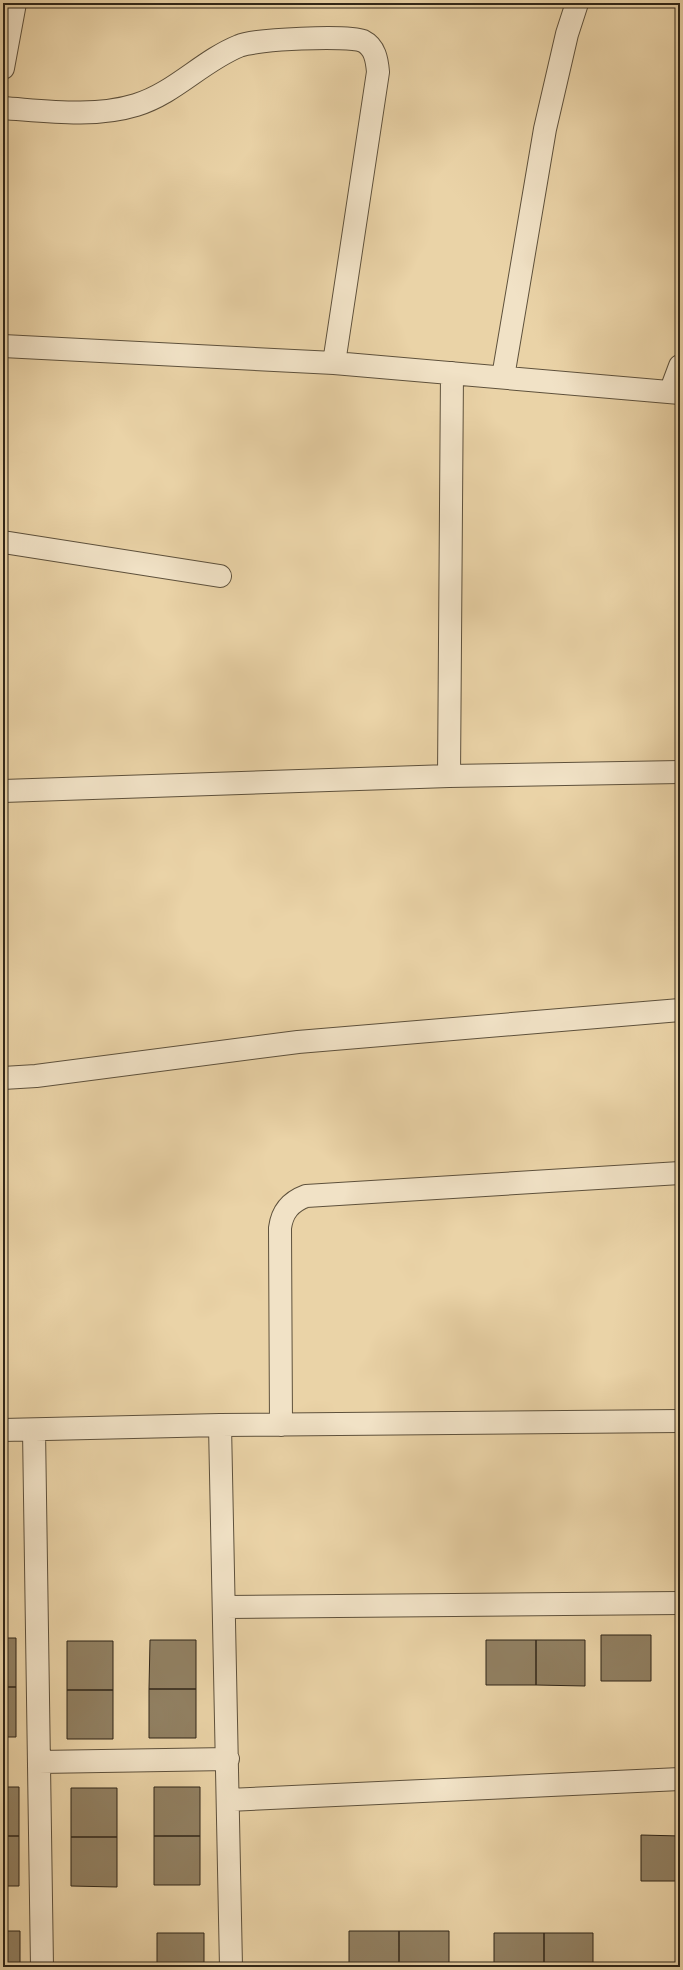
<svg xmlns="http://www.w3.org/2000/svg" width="683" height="1970" font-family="'IM FELL Double Pica',serif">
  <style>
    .building { fill: #918062; stroke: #302618 }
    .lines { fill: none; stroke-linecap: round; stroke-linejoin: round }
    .minor-casing { stroke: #5e513c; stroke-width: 24 }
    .minor { stroke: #f1e2c6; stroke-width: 22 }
  </style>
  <rect width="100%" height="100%" fill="#ead3a7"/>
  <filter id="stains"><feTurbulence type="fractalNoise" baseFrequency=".005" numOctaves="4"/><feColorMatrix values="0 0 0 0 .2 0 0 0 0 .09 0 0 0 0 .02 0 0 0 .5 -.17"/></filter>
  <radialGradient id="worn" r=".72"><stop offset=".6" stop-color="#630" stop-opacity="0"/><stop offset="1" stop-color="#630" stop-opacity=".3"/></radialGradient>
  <path class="building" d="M 601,1635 L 651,1635 L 651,1681 L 601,1681 Z
    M 3,1638 L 16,1638 L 16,1687 L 3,1687 Z
    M 150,1640 L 196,1640 L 196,1689 L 149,1689 Z
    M 486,1640 L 536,1640 L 536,1685 L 486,1685 Z
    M 536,1640 L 585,1640 L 585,1686 L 536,1685 Z
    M 67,1641 L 113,1641 L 113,1690 L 67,1690 Z
    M 3,1687 L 16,1687 L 16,1737 L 3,1737 Z
    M 149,1689 L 196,1689 L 196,1738 L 149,1738 Z
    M 67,1690 L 113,1690 L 113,1739 L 67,1739 Z
    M 3,1787 L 19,1787 L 19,1836 L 3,1836 Z
    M 154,1787 L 200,1787 L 200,1836 L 154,1836 Z
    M 71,1788 L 117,1788 L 117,1837 L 71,1837 Z
    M 641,1835 L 680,1836 L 680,1881 L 641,1881 Z
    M 3,1836 L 19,1836 L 19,1886 L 3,1886 Z
    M 154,1836 L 200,1836 L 200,1885 L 154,1885 Z
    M 71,1837 L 117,1837 L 117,1887 L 71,1886 Z
    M 3,1931 L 20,1931 L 20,1967 L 3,1967 Z
    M 349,1931 L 399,1931 L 399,1967 L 349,1967 Z
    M 399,1931 L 449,1931 L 449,1967 L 399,1967 Z
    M 157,1933 L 204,1933 L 204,1967 L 157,1967 Z
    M 494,1933 L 544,1933 L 544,1967 L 494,1967 Z
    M 544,1933 L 593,1933 L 593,1967 L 544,1967 Z"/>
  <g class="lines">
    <defs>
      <path id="minor" d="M 3,68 L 15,3
        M 3,108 C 46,111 94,118 136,105 C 175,93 202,61 239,46 C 255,39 348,35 363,41 C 375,47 377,60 378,72 L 334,363
        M 3,346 L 334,363 L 680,393
        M 503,377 L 545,129 L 567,34 L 577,3
        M 671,390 L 680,366
        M 3,542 L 220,576
        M 449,776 L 452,373
        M 3,791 L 449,776 L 680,772
        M 3,1078 L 36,1076 L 298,1042 L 680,1010
        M 220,1425 L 231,1967
        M 281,1425 L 280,1228 C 282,1212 290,1202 306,1196 L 680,1173
        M 3,1430 L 220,1425 L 680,1421
        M 34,1430 L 42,1967
        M 225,1607 L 680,1603
        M 39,1762 L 228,1759
        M 228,1800 L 680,1779"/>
    </defs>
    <use href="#minor" class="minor-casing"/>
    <use href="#minor" class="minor"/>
  </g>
  <rect width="683" height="1970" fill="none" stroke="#ead3a7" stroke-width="16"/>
  <rect x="4" y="4" width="675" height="1962" fill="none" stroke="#302618" stroke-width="2"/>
  <rect x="8" y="8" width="667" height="1954" fill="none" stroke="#302618"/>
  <rect width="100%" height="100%" filter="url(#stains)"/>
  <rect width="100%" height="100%" fill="url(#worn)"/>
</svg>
